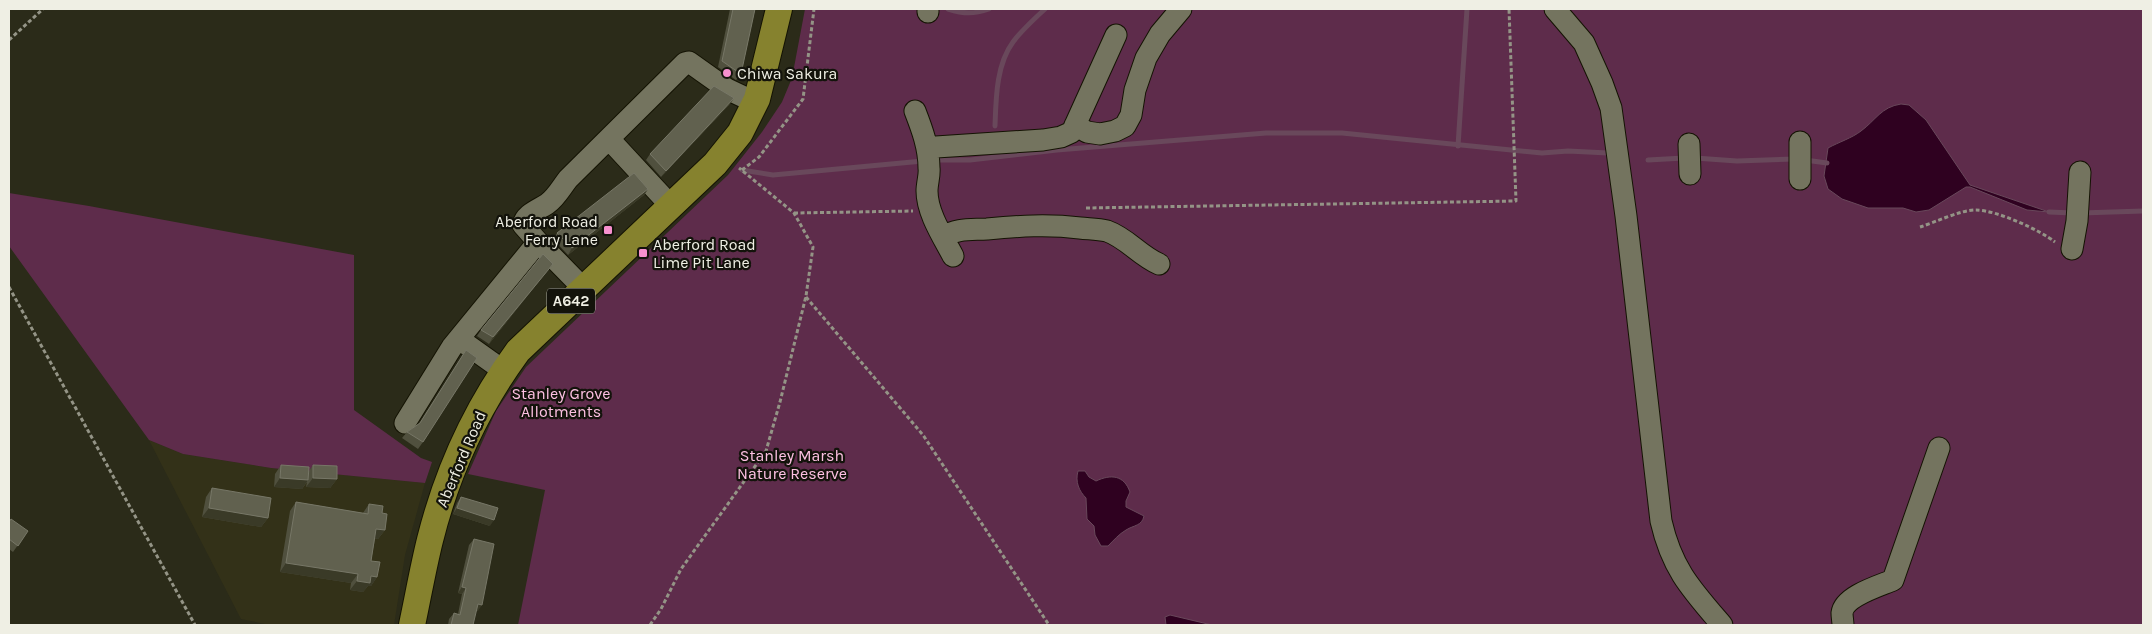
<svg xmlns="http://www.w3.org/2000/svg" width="2152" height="634" font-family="Karla,sans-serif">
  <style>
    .built { fill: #333118 }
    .green { fill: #5e2c4b }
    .water { fill: #2f0120; stroke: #69485b }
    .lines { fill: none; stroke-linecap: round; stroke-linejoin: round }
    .stream { stroke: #69485b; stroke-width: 5 }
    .minor-casing { stroke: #141303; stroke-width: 23 }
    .major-casing { stroke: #141303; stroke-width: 28 }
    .path { stroke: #949486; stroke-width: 3; stroke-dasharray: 4 2.5; stroke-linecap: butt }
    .minor { stroke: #74745f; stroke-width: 21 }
    .major { stroke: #86822e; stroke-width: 26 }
    .wall { fill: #50503e }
    .shaded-wall { fill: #3a3a27 }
    .building { fill: #61614f; stroke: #777767 }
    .poi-dot { fill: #f790ce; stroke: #13130b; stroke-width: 2 }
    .labels { text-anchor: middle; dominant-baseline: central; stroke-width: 4.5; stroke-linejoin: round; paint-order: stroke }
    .shield { fill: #13130b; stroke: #adada3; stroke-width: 1 }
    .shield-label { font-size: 15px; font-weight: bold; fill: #efefe4 }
    .poi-label { font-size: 16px; fill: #efefe4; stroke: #13130b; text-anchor: start }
    .park-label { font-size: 16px; fill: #fdc0e2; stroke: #13130b }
    .street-label { font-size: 16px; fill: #efefe4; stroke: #13130b }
  </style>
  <rect width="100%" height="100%" fill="#2b2b19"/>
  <path class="built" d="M 149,440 L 183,454 L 271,468 L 425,483 L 405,555 L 394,625 L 270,625 L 241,619 Z"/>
  <path class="green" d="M 805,9 L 2143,9 L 2143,625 L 518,625 L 545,490 L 468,474 L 496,411 L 526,367 L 728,175 L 762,132 L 782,102 L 792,78 Z
    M 9,193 L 89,206 L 354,255 L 354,410 L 421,458 L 432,462 L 425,483 L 271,468 L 183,454 L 149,440 L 9,246 Z"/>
  <path class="water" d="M 1901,104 L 1909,105 L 1926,120 L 1970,185 L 2049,212 L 2027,210 L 1970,187 L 1966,187 L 1929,210 L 1916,212 L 1903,208 L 1868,208 L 1842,199 L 1828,189 L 1824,176 L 1828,148 C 1839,142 1852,138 1861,131 C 1876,120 1881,107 1901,104 Z
    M 1078,471 L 1085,471 L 1089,477 L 1096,481 C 1111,474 1124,475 1130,492 L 1126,501 L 1126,507 L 1144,516 C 1142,526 1134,525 1126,530 C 1119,534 1113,541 1108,546 L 1101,546 L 1095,535 L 1094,526 L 1087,519 L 1086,498 C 1079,491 1075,482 1078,471 Z
    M 1170,615 L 1212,625 L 1166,625 L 1165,617 Z"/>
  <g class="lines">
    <path class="stream" d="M 948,9 C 964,14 974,14 989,9
      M 995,126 C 996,99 996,65 1013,42 C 1022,30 1034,19 1045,9
      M 1458,146 L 1467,9
      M 1695,158 L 1737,161 L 1794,159
      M 934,160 L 970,160 L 1057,150 L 1266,133 L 1342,133 L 1542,153 L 1568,151 L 1608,153
      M 1648,160 L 1684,158
      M 1805,160 L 1827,163
      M 742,170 L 773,175 L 923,161
      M 2049,212 L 2073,213
      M 2081,213 L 2143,211"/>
    <defs>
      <path id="minor" d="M 1555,9 L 1584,43 L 1602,83 L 1611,108 L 1626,216 L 1661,521 C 1672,569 1691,589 1722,625
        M 928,12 L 928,9
        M 915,111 C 922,129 929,148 929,168 C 930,175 927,183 927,191 C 927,213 943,237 953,256
        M 1075,125 L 1087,132 L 1100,134 L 1115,131 L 1125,126 L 1131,115 L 1135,90 L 1146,58 L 1160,34 L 1181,9
        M 609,139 L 671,206
        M 1689,144 L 1690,174
        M 928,151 L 936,147 L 1043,140 L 1061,137 L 1072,132 L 1116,35
        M 1800,179 L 1800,142
        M 943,237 C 957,228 971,230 987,229 C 1019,226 1048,224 1080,228 C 1089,229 1098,229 1107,231 C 1127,238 1140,256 1159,264
        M 538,242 L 584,289
        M 2072,249 L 2077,221 L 2080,172
        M 459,339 L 504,371
        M 405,423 L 452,347 L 538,242 L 523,225 C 525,214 538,210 547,204 C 556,198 561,188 568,179 L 685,63 L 689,62 L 727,89 L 746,98
        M 1843,625 C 1843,622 1842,617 1842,613 C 1844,596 1879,586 1893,580 L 1939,448"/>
      <path id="major" d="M 412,625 C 418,597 423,568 430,540 C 447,472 477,407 518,351 L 715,164 L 740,133 L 757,99 L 779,9"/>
    </defs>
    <use href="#minor" class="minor-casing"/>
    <use href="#major" class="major-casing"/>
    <path class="path" d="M 9,40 L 43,9
      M 742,170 L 759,157 L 803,99 L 814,9
      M 1086,208 L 1516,201 L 1509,9
      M 794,213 L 913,211
      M 1920,227 C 1936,222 1960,210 1976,210 C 1996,210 2040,230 2055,242
      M 9,287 L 195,625
      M 806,297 L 923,435 L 1049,625
      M 650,625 L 661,609 L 681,569 L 766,451 L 780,402 L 806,296 L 813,247 L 794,213 L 739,168"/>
    <use href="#minor" class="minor"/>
    <use href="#major" class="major"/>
  </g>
  <path class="wall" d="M 730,9 L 755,9 L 741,74 L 736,80 L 718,67 Z
    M 730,104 L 661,177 L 646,160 L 650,154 Z
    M 648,189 L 644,195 L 568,255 L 553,239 L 557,233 Z
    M 548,270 L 489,344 L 477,336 L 481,330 Z
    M 466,350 L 423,442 L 418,449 L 402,438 L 407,432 L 419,424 Z
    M 281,465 L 309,471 L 313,465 L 337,479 L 330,488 L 306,487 L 307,482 L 302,489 L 274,487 L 275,474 Z
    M 212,488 L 268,518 L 261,527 L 202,517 L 206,497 Z
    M 461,497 L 490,526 L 453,514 L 457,503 Z
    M 296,502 L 363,513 L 369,504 L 382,513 L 385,530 L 378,539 L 375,539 L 371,561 L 377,577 L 371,586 L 368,586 L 363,592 L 350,590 L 351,583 L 280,572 L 290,511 Z
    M 9,522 L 28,531 L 13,552 L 9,549 Z
    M 474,539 L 478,611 L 476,611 L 473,625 L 448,625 L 449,619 L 454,613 L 458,614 L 462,594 L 458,593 L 469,545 Z"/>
  <path class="shaded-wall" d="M 734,98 L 730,104 L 661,177 L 666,171 Z
    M 648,189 L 644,195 L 568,255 L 572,248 Z
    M 553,264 L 548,270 L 489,344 L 493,337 Z
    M 280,478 L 308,480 L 302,489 L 274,487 Z
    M 313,478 L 337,479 L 330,488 L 306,487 Z
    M 209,508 L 268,518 L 261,527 L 202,517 Z
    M 457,508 L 494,520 L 490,526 L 453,514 Z
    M 376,529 L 385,530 L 378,539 L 370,538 Z
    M 286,563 L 358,574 L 351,583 L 280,572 Z
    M 371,576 L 377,577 L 371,586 L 368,586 L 363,592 L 350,590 L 357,581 Z
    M 462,587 L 466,588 L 462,594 L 458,593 Z
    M 478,604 L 482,605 L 478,611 L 473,610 Z"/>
  <path class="building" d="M 733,9 L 755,9 L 741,74 L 722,61 Z
    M 714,86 L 734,98 L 666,171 L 650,154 Z
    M 634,173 L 648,189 L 572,248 L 557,233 Z
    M 543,254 L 553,264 L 493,337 L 481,330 Z
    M 466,350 L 477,358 L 423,442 L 407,432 L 420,423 Z
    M 281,465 L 309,467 L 308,480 L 280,478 Z
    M 313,465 L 337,466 L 337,479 L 313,478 Z
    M 212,488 L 271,498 L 268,518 L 209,508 Z
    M 461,497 L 498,508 L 494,520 L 457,508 Z
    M 296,502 L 368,514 L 369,504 L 383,506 L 382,513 L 387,514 L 385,530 L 376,529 L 371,561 L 380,562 L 377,577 L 371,576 L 370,583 L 357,581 L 358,574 L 286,563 Z
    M 11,519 L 28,531 L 18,546 L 9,539 L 9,522 Z
    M 474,539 L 494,544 L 482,605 L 478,604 L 473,625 L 451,625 L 454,613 L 460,615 L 466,588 L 462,587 Z"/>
  <g class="poi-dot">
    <circle cx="727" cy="73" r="5"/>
    <rect x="603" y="225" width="10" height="10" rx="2.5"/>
    <rect x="638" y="248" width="10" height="10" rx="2.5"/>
  </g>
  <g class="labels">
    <rect class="shield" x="547" y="288.5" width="48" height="25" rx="4"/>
    <g class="shield-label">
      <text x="571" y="301">A642</text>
    </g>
    <g class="poi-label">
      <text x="737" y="73">Chiwa Sakura</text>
      <text x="598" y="221" text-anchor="end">Aberford Road<tspan x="598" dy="18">Ferry Lane</tspan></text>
      <text x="653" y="244">Aberford Road<tspan x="653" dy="18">Lime Pit Lane</tspan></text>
    </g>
    <g class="park-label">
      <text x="561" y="393">Stanley Grove<tspan x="561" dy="18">Allotments</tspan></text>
      <text x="792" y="455">Stanley Marsh<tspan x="792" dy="18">Nature Reserve</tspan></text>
    </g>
    <g class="street-label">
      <text transform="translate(461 459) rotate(-67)">Aberford Road</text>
    </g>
  </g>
  <rect width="2152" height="634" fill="none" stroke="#efefe4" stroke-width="20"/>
</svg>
